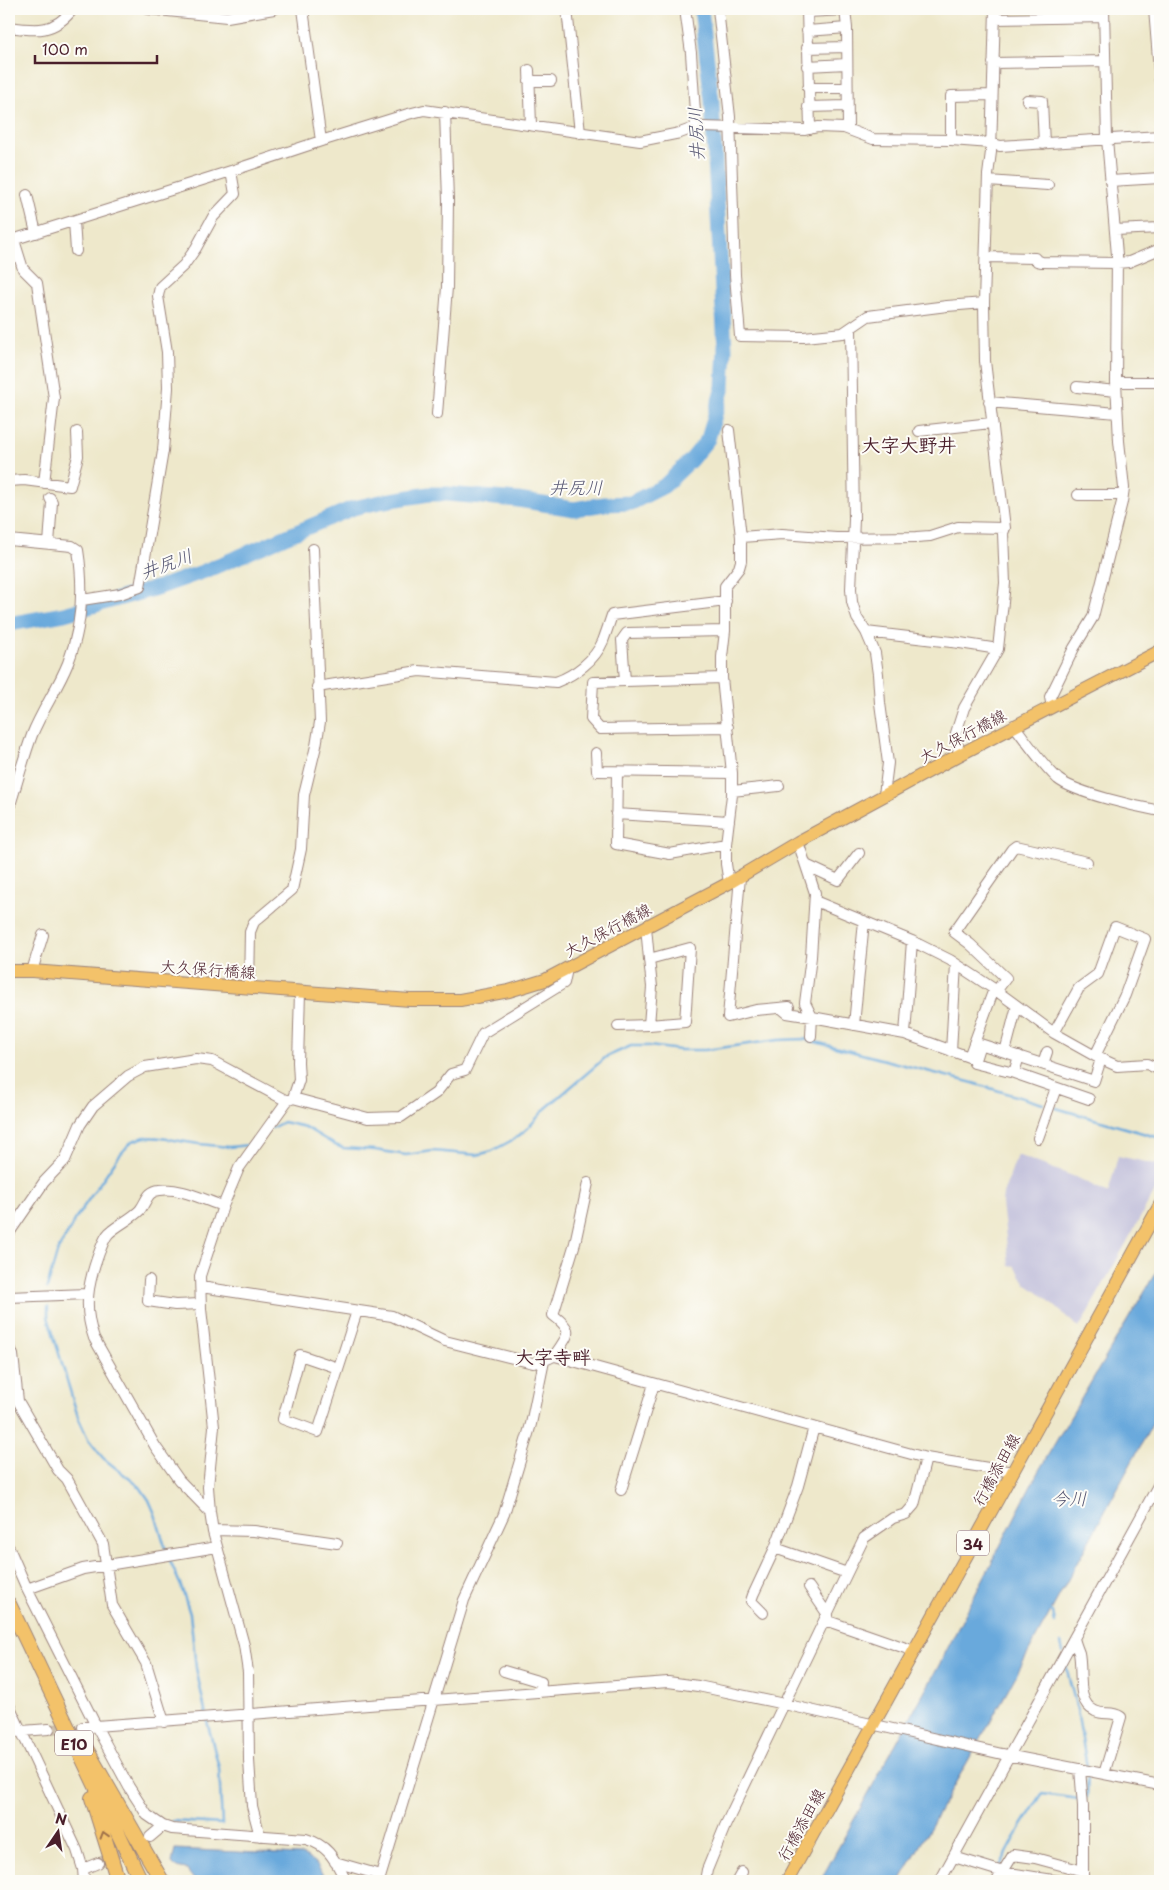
<svg xmlns="http://www.w3.org/2000/svg" width="1169" height="1890" font-family="'Playpen Sans','Klee One',sans-serif">
  <style>
    .industrial { fill: #c3c1db }
    .water { fill: #69a9dc; stroke: #5a6484 }
    .lines { fill: none; stroke-linecap: round; stroke-linejoin: round }
    .stream { stroke: #69a9dc; stroke-width: 2.5 }
    .river { stroke: #69a9dc; stroke-width: 15 }
    .minor-tunnel { stroke: #cdc0ab; stroke-width: 10; stroke-dasharray: 10 5; stroke-linecap: butt }
    .minor-casing { stroke: #9c847b; stroke-width: 12 }
    .major-casing { stroke: #9c847b; stroke-width: 14 }
    .highway-casing { stroke: #9c847b; stroke-width: 16 }
    .minor { stroke: #fff; stroke-width: 10 }
    .major { stroke: #f3c26a; stroke-width: 12 }
    .highway { stroke: #f3c26a; stroke-width: 14 }
    .oneway { stroke: #9e704a }
    .labels { text-anchor: middle; dominant-baseline: central; stroke-width: 4; stroke-linejoin: round; paint-order: stroke }
    .shield { fill: #fdfcf7; stroke: #806168; stroke-width: 1 }
    .shield-label { font-size: 15px; font-weight: bold; fill: #4a1f2b }
    .street-label { font-size: 16px; fill: #4a1f2b; stroke: #fdfcf7 }
    .water-label { font-size: 18px; font-style: italic; fill: #565672; stroke: #fdfcf7 }
    .quarter-label { font-size: 19px; font-weight: bold; fill: #4a1f2b; stroke: #fdfcf7 }
  </style>
  <rect width="100%" height="100%" fill="#fdfcf7"/>
  <filter id="ink" filterUnits="userSpaceOnUse"><feTurbulence type="fractalNoise" baseFrequency=".02" numOctaves="2"/><feDisplacementMap in="SourceGraphic" scale="10" xChannelSelector="R" yChannelSelector="G"/><feConvolveMatrix kernelMatrix="1 2 1 2 8 2 1 2 1" color-interpolation-filters="sRGB"/></filter>
  <filter id="wash" filterUnits="userSpaceOnUse"><feTurbulence type="fractalNoise" baseFrequency=".0096" numOctaves="4" result="noise"/><feDisplacementMap in="SourceGraphic" scale="20" xChannelSelector="R" yChannelSelector="G"/><feGaussianBlur stdDeviation="1.12" result="paint"/><feColorMatrix in="noise" values="0 0 0 0 0 0 0 0 0 0 0 0 0 0 0 0 0 1.4 0 .05"/><feComposite in="paint" operator="in"/></filter>
  <g filter="url(#wash)">
    <rect width="100%" height="100%" fill="#eee8cb"/>
    <path class="industrial" d="M 1017,1155 L 1078,1178 L 1108,1193 L 1118,1156 L 1160,1165 L 1160,1182 L 1079,1328 L 1046,1298 L 1026,1284 L 1015,1266 L 1009,1265 L 1002,1203 L 1003,1194 Z"/>
    <path class="water" d="M 1160,1265 L 1160,1410 L 1007,1692 L 900,1881 L 820,1881 L 937,1669 L 1038,1472 Z
      M 175,1849 L 301,1855 C 314,1859 319,1866 324,1878 L 323,1881 L 195,1881 L 186,1869 L 176,1867 L 172,1863 Z"/>
    <g class="lines">
      <path class="stream" d="M 1056,1108 L 1160,1138
        M 272,1128 L 283,1122 L 305,1127 L 335,1145 L 343,1148 L 375,1150 L 406,1155 L 433,1151 L 477,1155 L 492,1151 L 516,1138 L 528,1128 L 545,1109 L 606,1057 L 631,1046 L 649,1046 L 679,1050 L 705,1050 L 778,1040 L 804,1039 L 973,1083 L 1043,1104
        M 47,1288 L 58,1250 L 78,1215 L 118,1157 L 132,1141 L 145,1137 L 161,1138 L 199,1144 L 229,1147 L 249,1145 L 251,1143
        M 48,1307 L 48,1317 L 78,1417 L 88,1439 L 103,1458 L 140,1487 L 149,1500 L 155,1514 L 167,1553
        M 169,1559 L 181,1586 L 190,1614 L 196,1668 L 206,1715
        M 1049,1610 L 1053,1612 L 1055,1623
        M 1061,1644 L 1063,1652
        M 1065,1662 L 1077,1710 L 1087,1767
        M 1087,1797 L 1088,1775
        M 173,1821 L 222,1824 L 219,1768 L 207,1721
        M 1000,1866 L 1021,1827 L 1042,1794 L 1079,1799"/>
      <path class="river" d="M 9,624 L 64,614 L 160,587 L 205,571 L 353,508 L 385,501 L 429,494 L 447,494 L 518,500 L 574,509 L 605,504 L 631,503 L 664,486 L 691,460 L 708,439 L 723,387 L 725,349 L 712,102 L 701,9"/>
    </g>
  </g>
  <g filter="url(#ink)">
    <g class="lines">
      <path class="minor-tunnel" d="M 49,1729 L 83,1727
        M 98,1863 L 145,1840"/>
      <defs>
        <path id="minor" d="M 148,9 L 227,17 L 274,9
          M 303,9 L 321,141
          M 567,9 L 580,133
          M 685,9 L 691,53 L 696,127
          M 718,9 L 730,117 L 735,275 L 740,336 L 804,337 L 843,333 L 868,316 L 947,306 L 984,303
          M 807,9 L 810,129
          M 845,9 L 847,28 L 848,129
          M 1154,9 L 1160,83
          M 807,12 L 845,10
          M 995,19 L 1104,17
          M 9,27 C 37,31 54,33 73,9
          M 807,31 L 847,28
          M 807,48 L 847,47
          M 993,63 L 1105,61
          M 807,66 L 847,64
          M 529,70 L 531,125
          M 529,81 L 551,81
          M 808,88 L 847,88
          M 1027,100 L 1042,101 L 1044,144
          M 808,107 L 847,106
          M 951,140 L 951,96 L 991,95
          M 988,181 L 1048,185
          M 1110,181 L 1160,178
          M 27,195 L 36,233
          M 74,221 L 76,251
          M 1115,230 L 1160,228
          M 14,240 L 23,269 L 37,283 L 54,398 L 44,483
          M 9,241 L 231,171 L 321,141 L 408,114 L 424,110 L 640,141 L 680,133 L 696,127 L 702,127 L 805,130 L 818,127 L 844,128 L 873,139 L 951,140 L 991,143 L 1000,146 L 1160,136
          M 986,257 L 1035,258 L 1037,261 L 1042,262 L 1117,263 L 1129,262 L 1160,249
          M 851,329 L 854,519 L 851,589 L 852,602 L 857,618 L 866,632 L 960,643 L 998,649
          M 1116,382 L 1160,382
          M 1077,387 L 1116,391
          M 989,402 L 1117,413
          M 437,414 L 447,287 L 448,200 L 445,112
          M 729,430 L 741,537 L 741,561 L 739,568 L 725,586 L 725,631 L 722,657 L 722,678 L 732,773 L 732,795 L 726,844 L 726,864 L 729,883
          M 919,431 L 991,423
          M 9,481 L 24,480 L 70,486 L 78,456 L 77,432
          M 1078,495 L 1123,495
          M 741,537 L 782,534 L 836,538 L 916,537 L 930,536 L 958,527 L 1005,528
          M 9,540 L 72,546 L 78,550 C 84,588 82,627 68,663 C 58,688 42,710 32,735 C 23,759 17,784 9,808
          M 49,544 L 52,502 L 50,498
          M 82,600 L 120,594 L 140,587 L 163,451 L 168,388 L 167,352 L 158,296 L 160,287 L 184,265 L 196,248 L 213,217 L 235,194 L 231,171
          M 866,632 L 875,653 L 878,674 L 880,703 L 888,763 L 884,795
          M 722,678 L 593,682 L 591,719 L 600,729 L 728,727
          M 625,681 L 622,640 L 627,633 L 725,631
          M 317,687 L 419,671 L 556,682 C 575,675 595,660 603,641 C 606,633 609,624 612,615 L 726,601
          M 1052,707 L 1050,697 L 1074,648 L 1093,617 L 1122,502 L 1124,488 L 1119,441 L 1116,382 L 1117,255 L 1107,139 L 1104,9
          M 1014,725 C 1028,744 1041,763 1058,779 C 1075,793 1138,807 1160,811
          M 596,753 L 597,771 L 732,773
          M 959,755 L 956,733 L 964,708 L 998,649 L 1005,583 L 1003,533 L 1005,528 L 985,361 L 984,303 L 988,175 L 991,152 L 995,9
          M 617,772 L 616,844 L 670,854 L 726,844
          M 732,791 L 779,786
          M 616,814 L 729,821
          M 798,842 L 815,893 L 811,957 L 805,1003 L 812,1017 L 905,1034 L 969,1057 L 994,989
          M 806,865 L 838,880 L 859,853
          M 740,877 L 728,1017 L 756,1010 L 789,1007
          M 815,901 L 912,941 L 950,960 L 994,989 L 1054,1033 L 1095,1056 L 1117,1066 L 1147,1064 L 1160,1070
          M 646,927 L 649,959 L 690,948 L 685,1022 L 649,1025 L 652,987 L 649,959
          M 32,971 L 43,935
          M 249,988 L 250,932 L 254,922 L 292,890 L 301,849 L 304,795 L 316,746 L 320,722 L 313,549
          M 997,990 L 1006,978 L 970,944 L 954,932 L 1012,849 L 1016,846 L 1087,862
          M 1017,1006 L 1005,1052 L 1094,1081 L 1101,1059
          M 781,1008 L 787,1013 L 812,1017 L 811,1036
          M 854,1025 L 864,921
          M 618,1026 L 649,1025
          M 1054,1033 L 1079,988 L 1098,974 L 1115,927 L 1145,939 L 1125,995 L 1095,1056
          M 905,1034 L 912,941
          M 951,1051 L 956,964
          M 1005,1052 L 980,1044 L 974,1063 L 1014,1073 L 1019,1056
          M 1043,1064 L 1047,1052
          M 1014,1073 L 1089,1099
          M 293,1098 L 368,1118 L 401,1117 L 436,1093 L 451,1074 L 465,1070 L 483,1033 L 564,983 L 567,969
          M 1038,1138 L 1056,1088
          M 9,1233 L 44,1182 L 65,1160 L 80,1125 L 93,1106 L 128,1076 L 145,1067 L 196,1059 L 212,1061 L 287,1101
          M 149,1280 L 148,1301 L 175,1305 L 201,1304
          M 201,1287 L 392,1316 L 445,1341 L 533,1363 C 552,1359 554,1358 564,1341 C 566,1338 568,1334 567,1330 C 565,1324 558,1319 553,1315 L 575,1243 L 588,1183
          M 9,1297 L 87,1294
          M 9,1345 L 13,1355 L 18,1401 L 58,1470 L 67,1479 L 103,1544 L 112,1605 L 146,1663 L 164,1722
          M 555,1356 L 926,1458 L 1013,1472
          M 338,1368 L 300,1355 L 283,1419 L 318,1432 L 357,1311
          M 621,1490 L 654,1384
          M 210,1512 L 179,1480 L 155,1446 L 94,1338 C 83,1307 88,1283 99,1253 C 102,1246 104,1238 109,1233 C 119,1224 131,1219 140,1210 C 147,1201 147,1191 160,1190 C 180,1187 204,1200 223,1206
          M 213,1530 L 254,1531 L 337,1543
          M 9,1548 L 27,1589 L 96,1726 L 129,1787 L 147,1815 L 163,1826 L 172,1829 L 306,1839 C 330,1846 335,1861 346,1881
          M 847,1573 L 864,1538 L 893,1518 L 906,1514 L 914,1505 L 926,1458
          M 809,1587 L 828,1615
          M 27,1589 L 83,1569 L 217,1547
          M 763,1613 L 751,1601 L 753,1595 L 775,1548
          M 825,1620 L 914,1651
          M 1074,1638 C 1075,1643 1077,1648 1079,1653 C 1083,1671 1075,1702 1095,1711 C 1105,1716 1111,1710 1121,1717 L 1104,1774
          M 504,1671 L 541,1682 L 540,1692
          M 9,1705 L 77,1850 L 83,1869 L 84,1881
          M 83,1727 L 668,1682 L 698,1686 L 784,1704 L 1002,1754 L 1160,1785
          M 9,1732 L 49,1729
          M 1080,1769 L 1083,1806 L 1083,1871
          M 260,1836 L 252,1806 L 249,1760 L 248,1672 L 244,1645 L 213,1532 L 210,1512 L 208,1487 L 214,1427 L 201,1309 L 200,1276 L 223,1206 L 239,1168 L 287,1101 L 293,1098 L 299,1080 L 298,1062 L 300,992
          M 150,1837 L 163,1826
          M 954,1857 L 1003,1872 L 1059,1881
          M 335,1862 L 380,1875
          M 83,1869 L 98,1863
          M 379,1881 L 464,1600 L 504,1514 L 531,1424 L 544,1361
          M 705,1881 L 707,1870 L 725,1826 L 847,1573 L 775,1548 L 798,1486 L 814,1427
          M 737,1881 L 742,1872
          M 940,1881 L 1160,1482
          M 997,1881 L 1013,1855 L 1035,1858 L 1083,1871 L 1083,1881"/>
        <path id="major" d="M 9,971 L 32,971 L 410,1000 L 460,1000 L 509,991 L 545,980 L 729,883 L 798,842 L 959,755 L 1160,651
          M 787,1881 L 1160,1205"/>
        <path id="highway" d="M 9,1604 L 141,1881
          M 85,1747 L 162,1881
          M 92,1798 L 118,1881"/>
      </defs>
      <use href="#minor" class="minor-casing"/>
      <use href="#major" class="major-casing"/>
      <use href="#highway" class="highway-casing"/>
      <use href="#minor" class="minor"/>
      <use href="#major" class="major"/>
      <use href="#highway" class="highway"/>
    </g>
    <defs><path id="oneway-chevron" d="M-2-3.5L2.5 0L-2 3.5" fill="none" stroke-width="1.6" stroke-linecap="round" stroke-linejoin="round" transform="scale(1.25)"/></defs>
    <use class="oneway" href="#oneway-chevron" transform="translate(104 1835) rotate(-107)"/>
  </g>
  <g class="labels">
    <g class="shield">
      <rect x="957" y="1530.5" width="32" height="25" rx="4"/>
      <rect x="55" y="1730.5" width="38" height="25" rx="4"/>
    </g>
    <g class="shield-label">
      <text x="973" y="1543">34</text>
      <text x="74" y="1743">E10</text>
    </g>
    <g class="street-label">
      <text transform="translate(962 735) rotate(-28)">大久保行橋線</text>
      <text transform="translate(607 929) rotate(-28)">大久保行橋線</text>
      <text transform="translate(208 968) rotate(4)">大久保行橋線</text>
      <text transform="translate(995 1469) rotate(-61)">行橋添田線</text>
      <text transform="translate(800 1824) rotate(-61)">行橋添田線</text>
    </g>
    <g class="water-label">
      <text transform="translate(695 134) rotate(-93)">井尻川</text>
      <text x="576" y="486">井尻川</text>
      <text transform="translate(166 563) rotate(-20)">井尻川</text>
      <text x="1069" y="1497">今川</text>
    </g>
    <g class="quarter-label">
      <text x="909" y="444">大字大野井</text>
      <text x="553" y="1356">大字寺畔</text>
    </g>
  </g>
  <rect width="1169" height="1890" fill="none" stroke="#fdfcf7" stroke-width="30"/>
  <g transform="translate(58 1832) rotate(13)" stroke="#fdfcf7" stroke-width="4" paint-order="stroke">
  <path d="M0-4L9 19L0 12L-9 19Z" fill="#4a1f2b"/>
  <text y="-8" font-size="14" font-weight="bold" text-anchor="middle" fill="#4a1f2b">N</text>
  </g>
  <path d="M35 55v8h122v-8" fill="none" stroke="#4a1f2b" stroke-width="2.5"/>
  <text x="42" y="55" font-size="15" fill="#4a1f2b" stroke="#fdfcf7" stroke-width="4" paint-order="stroke">100 m</text>
</svg>
